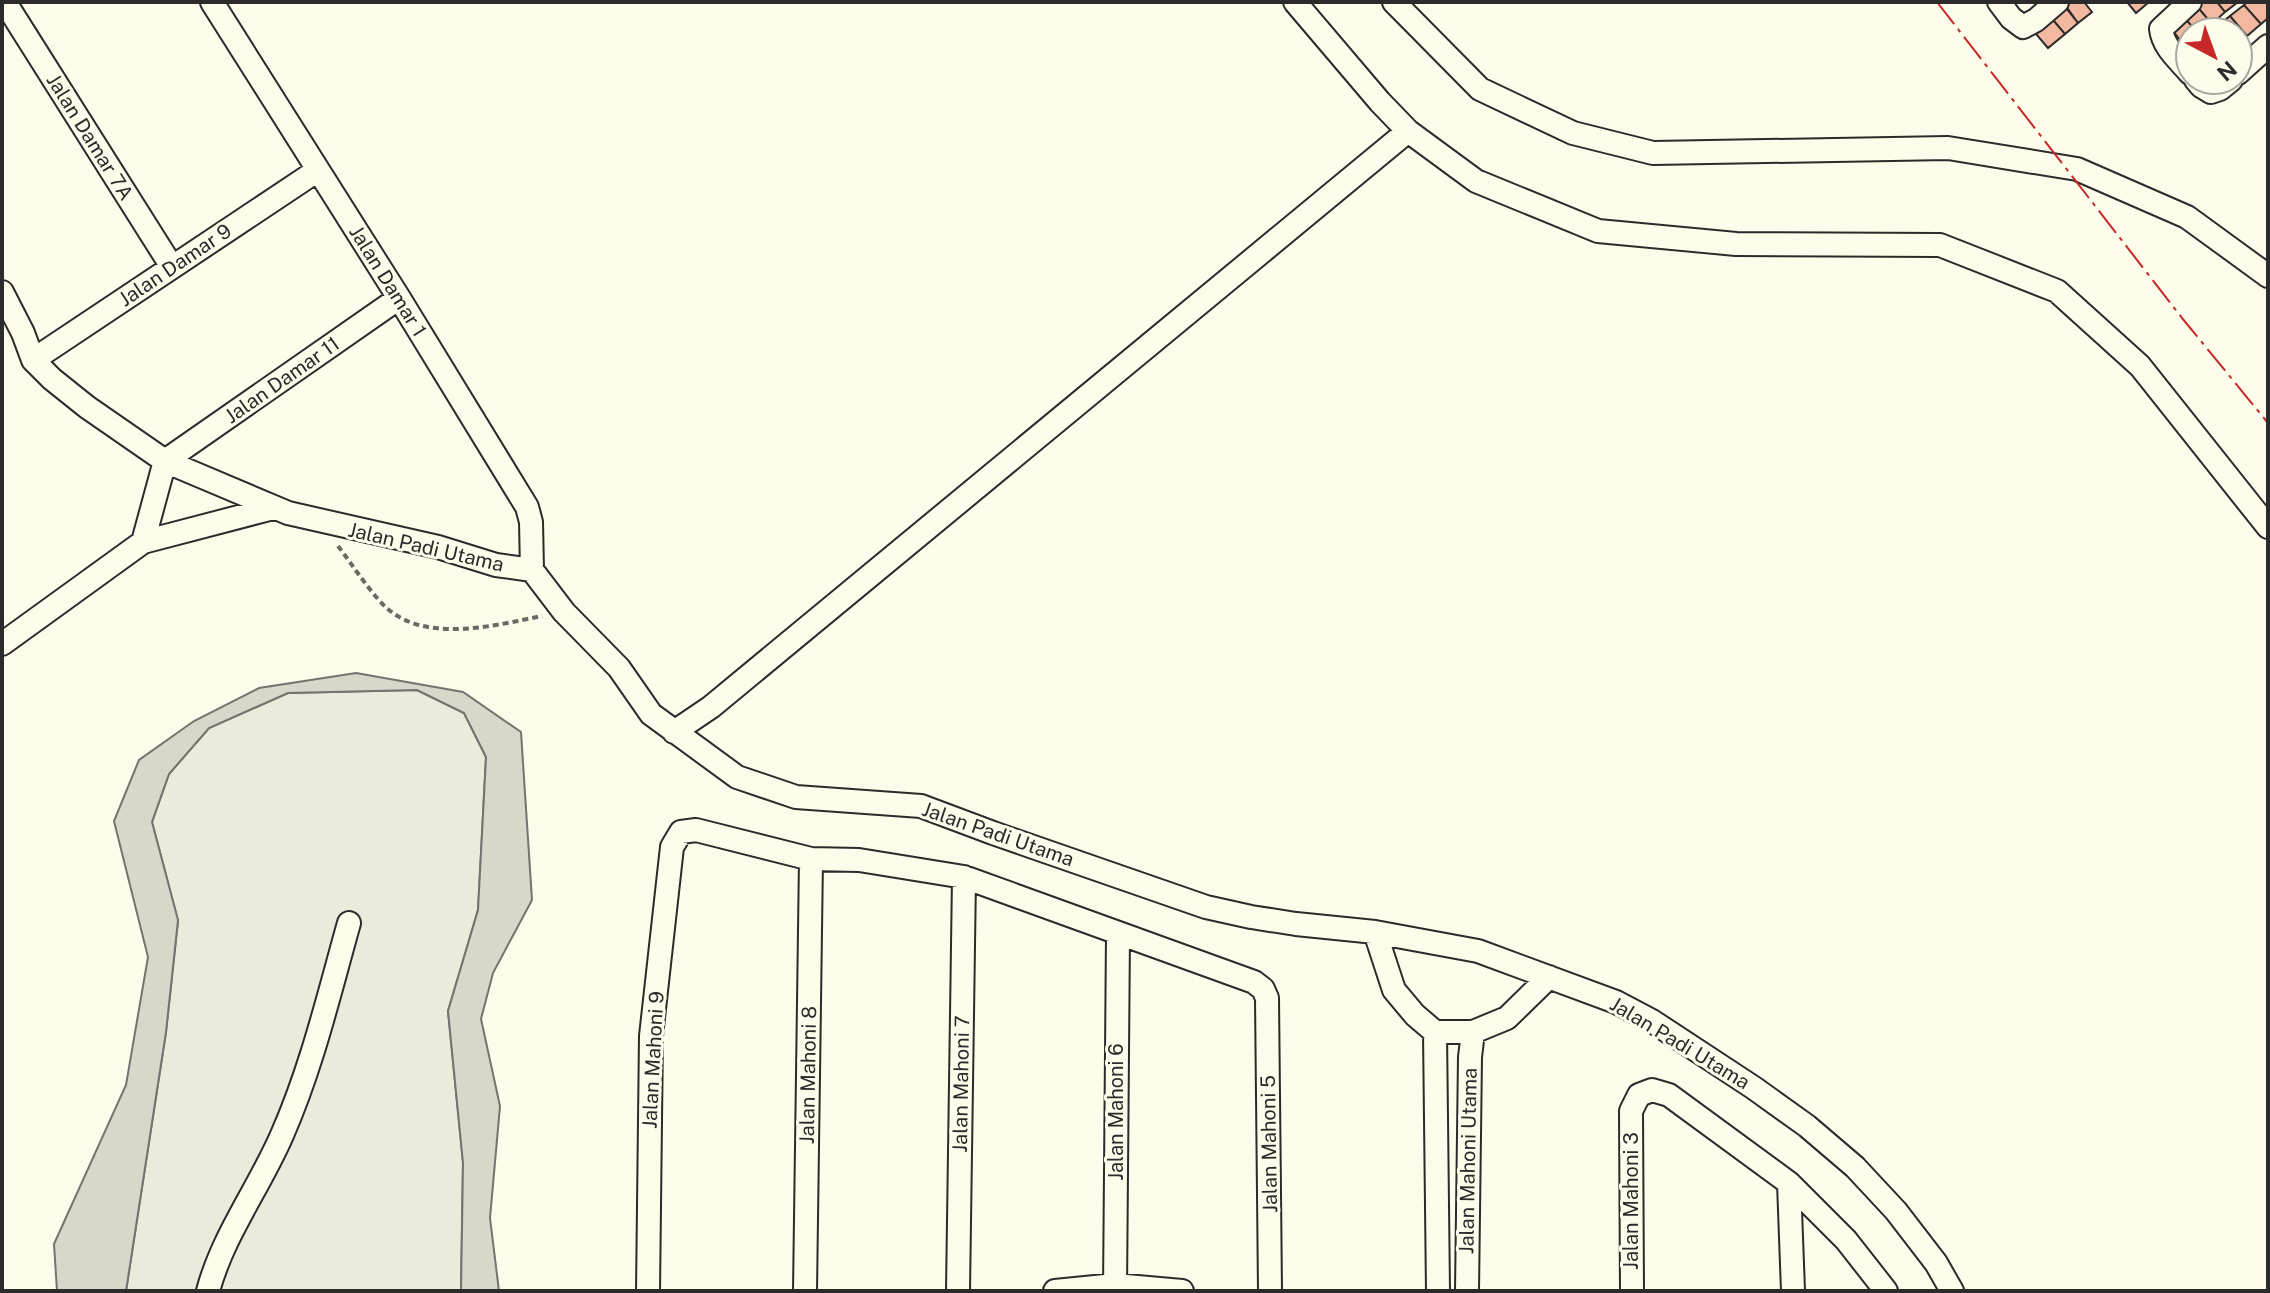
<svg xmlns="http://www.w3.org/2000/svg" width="2270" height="1293" font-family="'Public Sans',sans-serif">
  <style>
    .green { fill: #ecebdb; stroke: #74746e; stroke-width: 2 }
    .water { fill: #d8d7c9; stroke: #74746e; stroke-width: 2 }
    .building { fill: #f2b8a0; stroke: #2b2b2b; stroke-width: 2 }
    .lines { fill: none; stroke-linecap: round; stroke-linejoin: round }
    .minor-casing { stroke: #2b2b2b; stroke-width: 26 }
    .path { stroke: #6a6964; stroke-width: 4; stroke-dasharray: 6 4; stroke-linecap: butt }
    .minor { stroke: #fdfbea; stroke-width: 22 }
    .power { stroke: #c62828; stroke-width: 2; stroke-dasharray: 28 6 4 6; stroke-linecap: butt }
    .labels { text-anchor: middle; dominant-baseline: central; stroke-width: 6; stroke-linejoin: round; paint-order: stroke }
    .street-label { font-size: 20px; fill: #2b2b2b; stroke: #fdfbea }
  </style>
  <rect width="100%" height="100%" fill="#fdfbea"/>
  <path class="green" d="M 417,690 L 464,713 L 486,757 L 478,910 L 448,1011 L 463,1163 L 461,1291 L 126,1291 L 166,1032 L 178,921 L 152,822 L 169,774 L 209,728 L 288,693 Z"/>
  <path class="water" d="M 356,673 L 463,692 L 521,732 L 532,900 L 493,973 L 481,1019 L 500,1106 L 490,1218 L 499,1291 L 461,1291 L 463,1163 L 448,1011 L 478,910 L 486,757 L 464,713 L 417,690 L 288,693 L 209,728 L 169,774 L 152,822 L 178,920 L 166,1032 L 126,1291 L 57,1291 L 54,1244 L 126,1085 L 148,957 L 114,821 L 139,760 L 194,721 L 259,688 Z"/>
  <path class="building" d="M 2063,2 L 2084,2 L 2092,12 L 2078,23 Z
    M 2127,2 L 2149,2 L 2136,13 Z
    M 2198,2 L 2217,2 L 2225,12 L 2212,24 L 2195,4 Z
    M 2217,2 L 2238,2 L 2225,12 Z
    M 2247,2 L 2268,2 L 2268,18 L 2261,24 L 2244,5 Z
    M 2062,3 L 2078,23 L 2065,34 L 2048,14 Z
    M 2195,4 L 2212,24 L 2202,32 L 2197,32 L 2182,15 Z
    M 2244,5 L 2261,24 L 2247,36 L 2230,16 Z
    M 2048,14 L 2065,34 L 2048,48 L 2031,28 Z
    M 2182,15 L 2197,32 L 2190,32 L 2190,42 L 2185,46 L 2169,26 Z
    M 2230,16 L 2247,36 L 2238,44 L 2238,32 L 2221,32 L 2217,27 Z"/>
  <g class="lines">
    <defs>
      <path id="minor" d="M 212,2 L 399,298 L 527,507 L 531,522 L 532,570
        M 1295,2 L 1380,102 L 1408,131 L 1476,181 L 1598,231 L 1736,244 L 1940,245 L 2057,291 L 2140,366 L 2268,527
        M 1394,2 L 1480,89 L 1573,133 L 1653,153 L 1948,148 L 2077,169 L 2187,217 L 2268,276
        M 1999,2 L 2011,18 L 2023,27 L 2036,20 L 2057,2
        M 2190,2 L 2161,29 C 2163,47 2179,60 2190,73
        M 8,7 L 172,267
        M 2238,73 L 2268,46
        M 2196,80 L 2201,86 L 2211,92 L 2220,89 L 2231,80
        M 2,292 L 23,333 L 33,360 L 52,379 L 87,407 L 165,461 L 288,513 L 438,547 L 496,565 L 532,570 L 564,612 L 619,668 L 651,714 L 737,777 L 796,797 L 921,806 L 993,833 L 1206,907 L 1251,917 L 1296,924 L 1375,932 L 1478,951 L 1616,1002 L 1652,1021 L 1754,1088 L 1807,1126 L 1855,1167 L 1896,1211 L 1936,1263 L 1952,1291
        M 33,360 L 318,170
        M 143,542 L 165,461 L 399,298
        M 2,644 L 143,542 L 273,508
        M 674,732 L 711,707 L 1408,131
        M 1375,932 L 1394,990 L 1415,1015 L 1435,1032 L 1473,1032 L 1507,1018 L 1549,977
        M 1435,1032 L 1438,1291
        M 1789,1183 L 1793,1291
        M 208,1291 C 223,1235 259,1188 282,1135 C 312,1067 329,994 349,923
        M 648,1291 L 651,1036 L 672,847 L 681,832 L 696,830 L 811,859 L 859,860 L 964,877 L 1254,982 L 1263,989 L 1267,998 L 1270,1291
        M 805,1291 L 811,859
        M 958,1291 L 964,877
        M 1055,1291 L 1115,1285 L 1182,1291
        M 1115,1291 L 1118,934
        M 1467,1291 L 1470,1057 L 1473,1032
        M 1632,1291 L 1631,1111 L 1639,1095 L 1652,1090 L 1669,1095 L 1789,1183 L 1846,1240 L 1886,1291"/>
    </defs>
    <use href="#minor" class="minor-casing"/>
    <path class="path" d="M 338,546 C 352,564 373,597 389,610 C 429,643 497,625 542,616"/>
    <use href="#minor" class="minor"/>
    <path class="power" d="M 1937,2 L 2182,318 L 2268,423"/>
  </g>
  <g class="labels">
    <g class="street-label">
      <text transform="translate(90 137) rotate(58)">Jalan Damar 7A</text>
      <text transform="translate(175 265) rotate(-34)">Jalan Damar 9</text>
      <text transform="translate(388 281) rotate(58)">Jalan Damar 1</text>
      <text transform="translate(282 380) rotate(-35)">Jalan Damar 11</text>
      <text transform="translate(426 547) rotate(13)">Jalan Padi Utama</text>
      <text transform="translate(998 834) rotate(19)">Jalan Padi Utama</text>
      <text transform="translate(1680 1043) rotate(31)">Jalan Padi Utama</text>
      <text transform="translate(653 1060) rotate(-87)">Jalan Mahoni 9</text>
      <text transform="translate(808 1075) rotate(-89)">Jalan Mahoni 8</text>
      <text transform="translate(961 1084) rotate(-89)">Jalan Mahoni 7</text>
      <text transform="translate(1116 1112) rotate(-90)">Jalan Mahoni 6</text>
      <text transform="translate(1269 1144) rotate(-91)">Jalan Mahoni 5</text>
      <text transform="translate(1468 1161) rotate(-89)">Jalan Mahoni Utama</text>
      <text transform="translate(1631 1201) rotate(-90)">Jalan Mahoni 3</text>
    </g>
  </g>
  <rect width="2270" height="1293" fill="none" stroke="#2b2b2b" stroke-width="8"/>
  <g transform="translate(2214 56) rotate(139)"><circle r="38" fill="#fdfbea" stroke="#a9a89e" stroke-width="2"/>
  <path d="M0-6L14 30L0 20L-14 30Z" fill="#c62828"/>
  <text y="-12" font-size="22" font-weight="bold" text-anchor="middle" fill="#2b2b2b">N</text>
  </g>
</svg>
